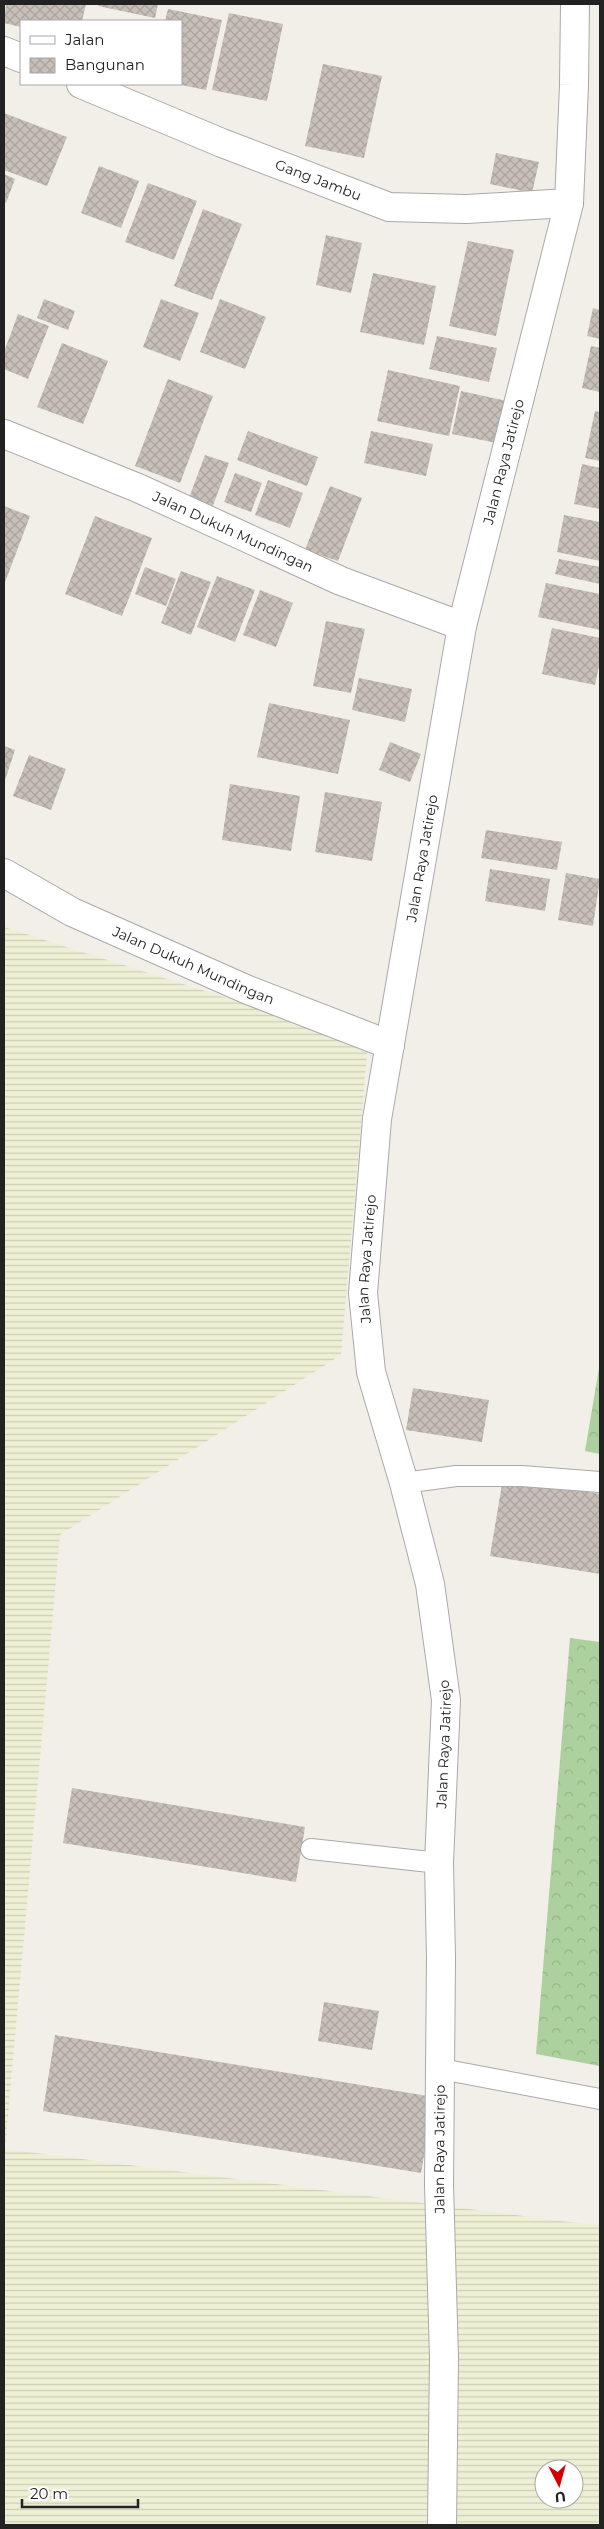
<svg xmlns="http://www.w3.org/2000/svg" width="604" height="2529" font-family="Montserrat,sans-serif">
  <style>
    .farmland { fill: url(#farmland-rules); fill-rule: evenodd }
    .forest { fill: url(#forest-crowns) }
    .building { fill: url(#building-cross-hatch) }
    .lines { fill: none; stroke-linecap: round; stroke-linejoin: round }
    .service-casing { stroke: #a9a9a9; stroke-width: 22 }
    .minor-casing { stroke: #a9a9a9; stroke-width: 30 }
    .service { stroke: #fff; stroke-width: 20 }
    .minor { stroke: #fff; stroke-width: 28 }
    .labels { text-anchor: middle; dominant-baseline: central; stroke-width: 4; stroke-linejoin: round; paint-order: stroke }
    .street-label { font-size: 14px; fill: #222; stroke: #fff }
  </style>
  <defs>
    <pattern id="farmland-rules" width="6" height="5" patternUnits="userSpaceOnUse" patternTransform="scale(1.25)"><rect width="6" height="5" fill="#eef0d5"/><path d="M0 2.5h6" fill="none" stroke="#ccceb7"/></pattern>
    <pattern id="forest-crowns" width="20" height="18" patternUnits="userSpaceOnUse" patternTransform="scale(1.25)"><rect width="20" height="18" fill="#add19e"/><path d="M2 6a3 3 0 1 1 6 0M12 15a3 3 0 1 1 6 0" fill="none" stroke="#95b388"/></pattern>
    <pattern id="building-cross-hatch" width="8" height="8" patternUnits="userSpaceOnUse" patternTransform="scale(1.25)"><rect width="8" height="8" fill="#c7bfb8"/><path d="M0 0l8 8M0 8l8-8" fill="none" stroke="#aba49e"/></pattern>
  </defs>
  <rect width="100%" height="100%" fill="#f2efe9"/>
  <path class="farmland" d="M 4,927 L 368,1043 L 341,1355 L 60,1535 L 5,2149 L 600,2226 L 600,2525 L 4,2525 ZM 544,2469 L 574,2469 L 574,2499 L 544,2499 Z"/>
  <path class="forest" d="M 600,1362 L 600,1454 L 585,1451 Z
    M 570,1638 L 600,1642 L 600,2066 L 536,2054 Z"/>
  <path class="building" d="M 6,4 L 86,4 L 82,21 L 21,21 L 21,27 L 4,23 Z
    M 99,4 L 158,4 L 155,18 L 98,6 Z
    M 168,9 L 222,20 L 206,90 L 181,85 L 181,21 L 165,21 Z
    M 229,13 L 283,24 L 267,101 L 212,90 Z
    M 323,64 L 382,76 L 364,158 L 305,146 Z
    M 4,113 L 67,137 L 47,186 L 4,170 Z
    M 496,153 L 539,162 L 532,193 L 490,184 Z
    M 99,166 L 139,181 L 121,228 L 81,213 Z
    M 4,174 L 15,179 L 6,203 L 4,202 Z
    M 148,183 L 197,201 L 174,260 L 125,242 Z
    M 203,209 L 242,224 L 212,300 L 174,286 Z
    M 326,235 L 362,243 L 351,293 L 316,285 Z
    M 468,241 L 514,250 L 496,336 L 449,326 Z
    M 373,273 L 436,286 L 424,345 L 360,332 Z
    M 44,299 L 75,311 L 68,330 L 37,318 Z
    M 161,299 L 199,313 L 180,361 L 143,347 Z
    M 220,299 L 266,317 L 245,369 L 200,352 Z
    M 593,308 L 600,310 L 600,339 L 587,336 Z
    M 18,314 L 49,326 L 28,379 L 4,369 L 4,352 Z
    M 437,336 L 497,348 L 489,382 L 429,369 Z
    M 62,343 L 108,361 L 83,424 L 37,407 Z
    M 591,346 L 600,348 L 600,392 L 582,388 Z
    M 388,370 L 460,386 L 449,436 L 377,421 Z
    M 168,379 L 213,396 L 180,483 L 135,466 Z
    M 461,391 L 507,401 L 497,443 L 452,434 Z
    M 595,411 L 600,412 L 600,461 L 585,458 Z
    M 248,431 L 318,457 L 307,486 L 237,460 Z
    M 371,431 L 433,444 L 426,476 L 364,463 Z
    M 205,455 L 229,463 L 209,516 L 186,506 Z
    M 582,464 L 600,468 L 600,509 L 574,504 Z
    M 235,473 L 262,483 L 251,512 L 224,502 Z
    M 268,480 L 303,493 L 290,528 L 255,515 Z
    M 330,486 L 362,498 L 338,561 L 305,550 Z
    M 4,506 L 30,516 L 4,585 Z
    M 564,515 L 600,522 L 600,561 L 557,552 Z
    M 95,516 L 152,538 L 122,616 L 65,594 Z
    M 559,559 L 600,567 L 600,584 L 555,574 Z
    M 145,567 L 176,579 L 166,606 L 135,594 Z
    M 181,571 L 211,582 L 191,635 L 161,623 Z
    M 217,576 L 255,590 L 235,642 L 197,627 Z
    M 546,583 L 600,594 L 600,630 L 538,617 Z
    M 260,590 L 293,603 L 276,647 L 243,635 Z
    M 326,621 L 365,629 L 351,693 L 313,686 Z
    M 552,628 L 600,638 L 600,661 L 595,685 L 542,674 Z
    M 359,678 L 412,689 L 405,722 L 352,710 Z
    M 269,703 L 350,720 L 338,774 L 257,757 Z
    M 390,742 L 421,754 L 410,782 L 379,770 Z
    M 4,746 L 15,750 L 4,783 Z
    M 29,755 L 66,769 L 51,810 L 13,796 Z
    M 230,784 L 300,796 L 291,851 L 222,840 Z
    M 325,792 L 382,802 L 372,861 L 315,852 Z
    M 486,830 L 562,842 L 557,870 L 481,858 Z
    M 490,869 L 550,879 L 545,911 L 485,901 Z
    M 566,873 L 600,879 L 593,926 L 558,920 Z
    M 413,1388 L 489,1400 L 482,1442 L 406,1430 Z
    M 503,1478 L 600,1494 L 600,1574 L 490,1556 Z
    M 72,1788 L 305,1827 L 296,1882 L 63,1843 Z
    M 324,2002 L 379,2011 L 372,2050 L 318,2041 Z
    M 55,2035 L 434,2097 L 421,2173 L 43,2111 Z"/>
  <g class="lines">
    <defs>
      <path id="service" d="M 404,1483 L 456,1476 L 522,1476 L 600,1482
        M 311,1849 L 439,1863
        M 441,2069 L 600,2099"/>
      <g id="minor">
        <path d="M 4,51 L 21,58"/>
        <path id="s1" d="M 81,84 L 222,143 L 389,207 L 466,209 L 569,203"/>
        <path id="s2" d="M 4,434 L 138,488 L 341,581 L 462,626"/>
        <path id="s3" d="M 4,873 L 72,912 L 248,990 L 390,1045"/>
        <path id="s4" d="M 442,2525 L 444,2357 L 439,2185 L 441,1958 L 439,1863 L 446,1700 L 430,1584 L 404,1483 L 371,1372 L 363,1293 L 377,1119 L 462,626 L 569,203 L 574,85 L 575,4"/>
      </g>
    </defs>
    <use href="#service" class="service-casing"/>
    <use href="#minor" class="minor-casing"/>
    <use href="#service" class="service"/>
    <use href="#minor" class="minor"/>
  </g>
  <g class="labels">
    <g class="street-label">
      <text stroke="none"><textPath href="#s1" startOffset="256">Gang Jambu</textPath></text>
      <text stroke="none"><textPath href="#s4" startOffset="2086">Jalan Raya Jatirejo</textPath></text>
      <text stroke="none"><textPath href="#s2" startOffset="249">Jalan Dukuh Mundingan</textPath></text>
      <text stroke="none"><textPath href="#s4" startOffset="1681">Jalan Raya Jatirejo</textPath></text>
      <text stroke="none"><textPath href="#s3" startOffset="211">Jalan Dukuh Mundingan</textPath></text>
      <text stroke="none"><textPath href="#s4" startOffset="1276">Jalan Raya Jatirejo</textPath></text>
      <text stroke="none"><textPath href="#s4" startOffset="781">Jalan Raya Jatirejo</textPath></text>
      <text stroke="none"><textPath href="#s4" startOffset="376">Jalan Raya Jatirejo</textPath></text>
    </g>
  </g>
  <rect width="604" height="2529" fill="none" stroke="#222222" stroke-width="10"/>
  <rect x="20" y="20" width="162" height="65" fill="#ffffff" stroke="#a7a7a7"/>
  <rect x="30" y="36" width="25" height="8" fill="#ffffff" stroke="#a7a7a7"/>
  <text x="65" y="45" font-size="15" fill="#222222">Jalan</text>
  <rect x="30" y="58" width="25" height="15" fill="url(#building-cross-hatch)" stroke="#a7a7a7"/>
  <text x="65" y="70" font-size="15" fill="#222222">Bangunan</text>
  <g transform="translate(559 2484) rotate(174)"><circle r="24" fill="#ffffff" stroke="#a7a7a7"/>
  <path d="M0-4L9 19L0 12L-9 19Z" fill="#d40000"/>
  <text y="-8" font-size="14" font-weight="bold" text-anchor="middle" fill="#222222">U</text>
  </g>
  <path d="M22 2499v8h116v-8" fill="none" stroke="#222222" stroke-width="2.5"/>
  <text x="30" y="2499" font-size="15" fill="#222222" stroke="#ffffff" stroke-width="4" paint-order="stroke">20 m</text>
</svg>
